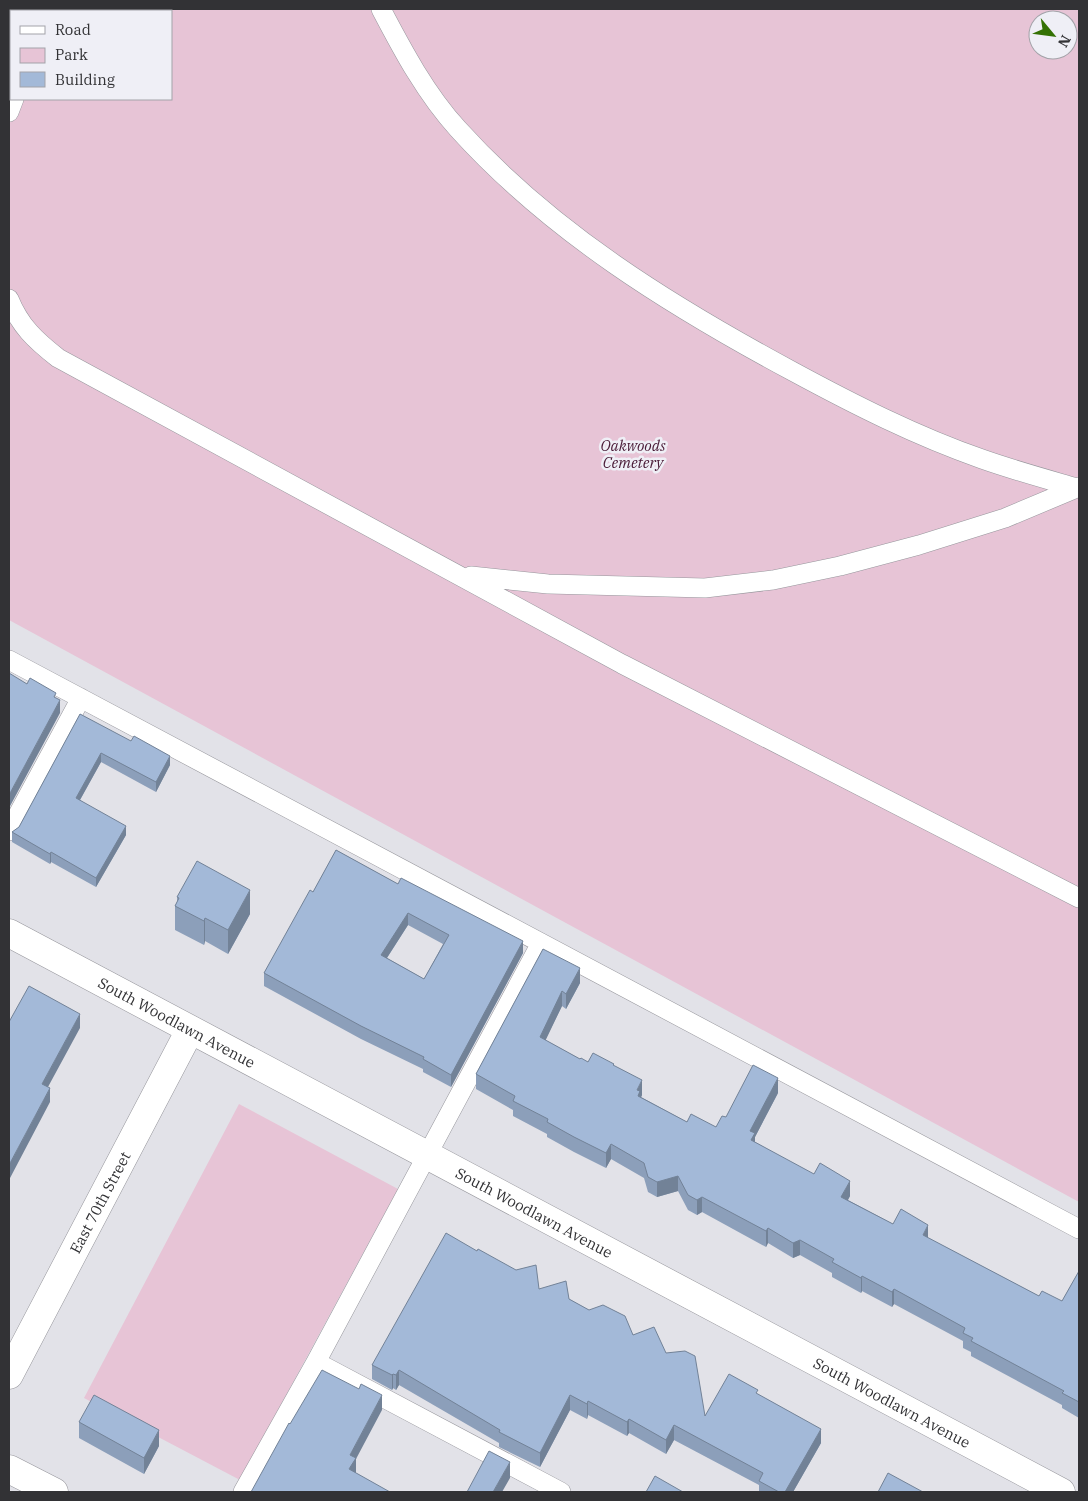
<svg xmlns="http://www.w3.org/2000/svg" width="1088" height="1501" font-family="'IBM Plex Serif',serif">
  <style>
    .green { fill: #e7c4d6; fill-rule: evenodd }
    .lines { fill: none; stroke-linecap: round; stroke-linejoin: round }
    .lane-casing { stroke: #96969c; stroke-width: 20 }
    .street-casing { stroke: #96969c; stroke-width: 29 }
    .lane { stroke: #fff; stroke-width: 19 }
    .street { stroke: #fff; stroke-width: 28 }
    .wall { fill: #8c9fba; fill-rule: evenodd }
    .shaded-wall { fill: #728297 }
    .building { fill: #a3b9d8; stroke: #728297; fill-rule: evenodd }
    .labels { text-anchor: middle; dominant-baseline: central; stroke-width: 5; stroke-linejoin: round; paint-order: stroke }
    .park-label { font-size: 15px; font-style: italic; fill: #4a1b37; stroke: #efeff6 }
    .street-label { font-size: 15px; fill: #323235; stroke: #efeff6 }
  </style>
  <rect width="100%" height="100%" fill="#e2e2e8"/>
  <path class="green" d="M 9,9 L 1079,9 L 1079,1202 L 9,620 ZM 11,11 L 171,11 L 171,99 L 11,99 ZM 1038,20 L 1068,20 L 1068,50 L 1038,50 Z
    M 239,1104 L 398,1189 L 240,1480 L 84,1398 Z"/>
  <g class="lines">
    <defs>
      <path id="lane" d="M 381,9 C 403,51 426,94 458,129 C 551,232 671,306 792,371 C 853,404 916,436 982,459 C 1013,470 1046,479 1077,488
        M 49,11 L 50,9
        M 9,112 L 14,99
        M 9,299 C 20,326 35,340 58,358 L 622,664 L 1079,898
        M 471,576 L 548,584 L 705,588 L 773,580 L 840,566 L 919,545 L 1005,518 L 1079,487
        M 9,660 L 1079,1229
        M 9,831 L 81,698
        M 316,1362 L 561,1492
        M 243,1492 L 316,1362 L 541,943"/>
      <g id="street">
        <path id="s1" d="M 9,933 L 1061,1492"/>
        <path id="s2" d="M 9,1375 L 190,1030"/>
        <path d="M 9,1469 L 54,1492"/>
      </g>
    </defs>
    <use href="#lane" class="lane-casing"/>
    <use href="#street" class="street-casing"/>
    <use href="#lane" class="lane"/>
    <use href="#street" class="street"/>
  </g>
  <path class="wall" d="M 80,714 L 170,765 L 156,792 L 101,762 L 80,800 L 126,835 L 96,887 L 51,862 L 50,864 L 12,842 L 12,832 L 19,827 Z
    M 336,850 L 523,953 L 451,1087 L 423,1072 L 423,1069 L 361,1039 L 264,986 L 264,973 L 313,892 ZM 408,925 L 443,944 L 424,979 L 387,958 Z
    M 177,897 L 250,914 L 228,954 L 205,941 L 204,945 L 175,930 L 175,906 L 177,902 Z
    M 543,949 L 580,983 L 566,1009 L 562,1006 L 545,1040 L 580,1059 L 588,1062 L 614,1066 L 642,1095 L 641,1097 L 687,1122 L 716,1127 L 726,1117 L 778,1093 L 755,1137 L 755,1142 L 850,1196 L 848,1200 L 893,1224 L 928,1238 L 1039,1296 L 1062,1301 L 1079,1271 L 1079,1418 L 1062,1408 L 1062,1405 L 971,1356 L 971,1352 L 963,1348 L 963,1341 L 894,1304 L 892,1307 L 862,1291 L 861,1293 L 832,1277 L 832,1273 L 800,1255 L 793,1258 L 768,1243 L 766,1247 L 702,1212 L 697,1215 L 688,1210 L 678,1191 L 657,1197 L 648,1192 L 644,1178 L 611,1159 L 606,1168 L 574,1152 L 547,1137 L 547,1134 L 513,1116 L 513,1110 L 476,1089 L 476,1074 Z
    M 539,1289 L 569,1299 L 666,1353 L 705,1416 L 758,1394 L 821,1443 L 793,1492 L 759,1492 L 759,1485 L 674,1440 L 666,1454 L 629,1433 L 627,1436 L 588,1415 L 587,1419 L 570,1410 L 540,1467 L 499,1447 L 499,1443 L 399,1385 L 396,1390 L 393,1388 L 392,1390 L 372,1379 L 372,1365 Z
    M 79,1422 L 159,1446 L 144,1474 L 79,1438 Z"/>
  <path class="shaded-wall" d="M 60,700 L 60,713 L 9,808 L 9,795 Z
    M 101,753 L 101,762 L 76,807 L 76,798 Z
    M 170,756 L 170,765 L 156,792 L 156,782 Z
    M 126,826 L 126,835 L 96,887 L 96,878 Z
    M 51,852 L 51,862 L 50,864 L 50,854 Z
    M 250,890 L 250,914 L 228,954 L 228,930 Z
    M 408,913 L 408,925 L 381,967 L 381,955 Z
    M 205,918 L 205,941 L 204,945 L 204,921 Z
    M 523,941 L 523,953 L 451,1087 L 451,1075 Z
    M 580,968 L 580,983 L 566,1009 L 566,994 Z
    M 562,991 L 562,1006 L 540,1052 L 540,1037 Z
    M 80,1014 L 80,1028 L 42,1098 L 42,1084 Z
    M 778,1078 L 778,1093 L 755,1137 L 755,1148 L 751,1144 L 750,1131 Z
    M 642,1080 L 642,1095 L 638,1104 L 637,1090 Z
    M 50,1088 L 50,1102 L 9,1180 L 9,1165 Z
    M 611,1144 L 611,1159 L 606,1168 L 606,1153 Z
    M 678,1176 L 678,1191 L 657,1197 L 657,1182 Z
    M 850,1181 L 850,1196 L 841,1212 L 841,1197 Z
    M 702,1197 L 702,1212 L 697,1215 L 697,1200 Z
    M 928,1225 L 928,1240 L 923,1235 Z
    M 768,1228 L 768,1243 L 766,1247 L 766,1231 Z
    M 800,1240 L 800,1255 L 793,1258 L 793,1243 Z
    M 862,1276 L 862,1291 L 861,1293 L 861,1278 Z
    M 894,1289 L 894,1304 L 892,1307 L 892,1292 Z
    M 399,1370 L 399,1385 L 396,1390 L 396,1375 Z
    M 393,1374 L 393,1388 L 392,1390 L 392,1375 Z
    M 382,1395 L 382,1410 L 356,1459 L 356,1473 L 349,1484 L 350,1455 Z
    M 570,1395 L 570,1410 L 540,1467 L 540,1453 Z
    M 588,1401 L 588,1415 L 587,1419 L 587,1404 Z
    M 629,1419 L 629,1433 L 627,1436 L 627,1422 Z
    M 674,1425 L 674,1440 L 666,1454 L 666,1440 Z
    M 821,1429 L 821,1443 L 793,1492 L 785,1492 Z
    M 159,1430 L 159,1446 L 144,1474 L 144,1458 Z
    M 510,1462 L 510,1478 L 502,1492 L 493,1492 Z"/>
  <path class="building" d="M 9,673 L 27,684 L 30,678 L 56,693 L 54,697 L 60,700 L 9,795 Z
    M 80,714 L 131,741 L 134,736 L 170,756 L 156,782 L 101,753 L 76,798 L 126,826 L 96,878 L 51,852 L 50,854 L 12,832 L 19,827 Z
    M 336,850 L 398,884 L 401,878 L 523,941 L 451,1075 L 423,1059 L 424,1057 L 361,1026 L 264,973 L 310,890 L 313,892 ZM 408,913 L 449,935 L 424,979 L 381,955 Z
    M 197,861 L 250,890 L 228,930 L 205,918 L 204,921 L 175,906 L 179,898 L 177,897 Z
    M 543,949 L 580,968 L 566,994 L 562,991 L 540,1037 L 580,1059 L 581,1058 L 588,1062 L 593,1053 L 614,1064 L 613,1065 L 642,1080 L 637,1090 L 640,1091 L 638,1096 L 687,1122 L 691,1114 L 716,1127 L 722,1116 L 726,1117 L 753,1065 L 778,1078 L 750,1131 L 755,1133 L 751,1140 L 814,1174 L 820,1163 L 850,1181 L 841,1197 L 893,1224 L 901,1209 L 928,1225 L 923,1235 L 1039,1296 L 1042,1291 L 1062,1301 L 1079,1271 L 1079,1402 L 1062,1393 L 1064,1391 L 971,1341 L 973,1338 L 963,1333 L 965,1328 L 894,1289 L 892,1292 L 862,1276 L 861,1278 L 832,1262 L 834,1259 L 800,1240 L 793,1243 L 768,1228 L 766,1231 L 702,1197 L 697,1200 L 688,1195 L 678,1176 L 657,1182 L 648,1177 L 644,1163 L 611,1144 L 606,1153 L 574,1137 L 547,1122 L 548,1119 L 513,1101 L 515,1096 L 476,1074 Z
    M 29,986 L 80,1014 L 42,1084 L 50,1088 L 9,1165 L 9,1022 Z
    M 446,1233 L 477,1251 L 478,1249 L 516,1270 L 536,1265 L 539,1289 L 566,1281 L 569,1299 L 589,1310 L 603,1305 L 625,1316 L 633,1335 L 654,1327 L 666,1353 L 685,1351 L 695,1356 L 705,1416 L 729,1374 L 758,1390 L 756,1393 L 821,1429 L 785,1492 L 779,1492 L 759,1481 L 763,1473 L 674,1425 L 666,1440 L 629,1419 L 627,1422 L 588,1401 L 587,1404 L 570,1395 L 540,1453 L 499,1432 L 500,1430 L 399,1370 L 396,1375 L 393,1374 L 392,1375 L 372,1365 Z
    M 322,1370 L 359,1389 L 361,1384 L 382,1395 L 350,1455 L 356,1458 L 349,1469 L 390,1492 L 251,1492 L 289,1423 L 290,1424 Z
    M 94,1395 L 159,1430 L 144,1458 L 79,1422 Z
    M 489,1451 L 510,1462 L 493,1492 L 494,1492 L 467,1492 Z
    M 888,1473 L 923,1492 L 878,1492 Z
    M 655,1476 L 683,1492 L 646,1492 Z"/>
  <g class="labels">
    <g class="park-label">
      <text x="633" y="445">Oakwoods<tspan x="633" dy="17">Cemetery</tspan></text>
    </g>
    <g class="street-label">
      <text stroke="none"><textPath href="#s1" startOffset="190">South Woodlawn Avenue</textPath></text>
      <text stroke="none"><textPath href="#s2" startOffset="195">East 70th Street</textPath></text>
      <text stroke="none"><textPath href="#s1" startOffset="595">South Woodlawn Avenue</textPath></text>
      <text stroke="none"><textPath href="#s1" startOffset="1000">South Woodlawn Avenue</textPath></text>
    </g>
  </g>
  <rect width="1088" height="1501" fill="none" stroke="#323235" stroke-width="20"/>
  <rect x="10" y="10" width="162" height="90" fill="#efeff6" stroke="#a3a3a9"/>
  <rect x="20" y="26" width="25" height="8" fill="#ffffff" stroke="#a3a3a9"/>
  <text x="55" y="35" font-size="15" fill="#323235">Road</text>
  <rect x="20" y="48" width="25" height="15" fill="#e7c4d6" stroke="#a3a3a9"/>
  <text x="55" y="60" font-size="15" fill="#323235">Park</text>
  <rect x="20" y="72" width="25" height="15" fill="#a3b9d8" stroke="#a3a3a9"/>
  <text x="55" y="85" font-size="15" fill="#323235">Building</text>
  <g transform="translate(1053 35) rotate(119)"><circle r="24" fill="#efeff6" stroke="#a3a3a9"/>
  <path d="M0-4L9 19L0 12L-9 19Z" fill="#347104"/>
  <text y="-8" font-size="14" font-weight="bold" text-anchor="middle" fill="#323235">N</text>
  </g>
</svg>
